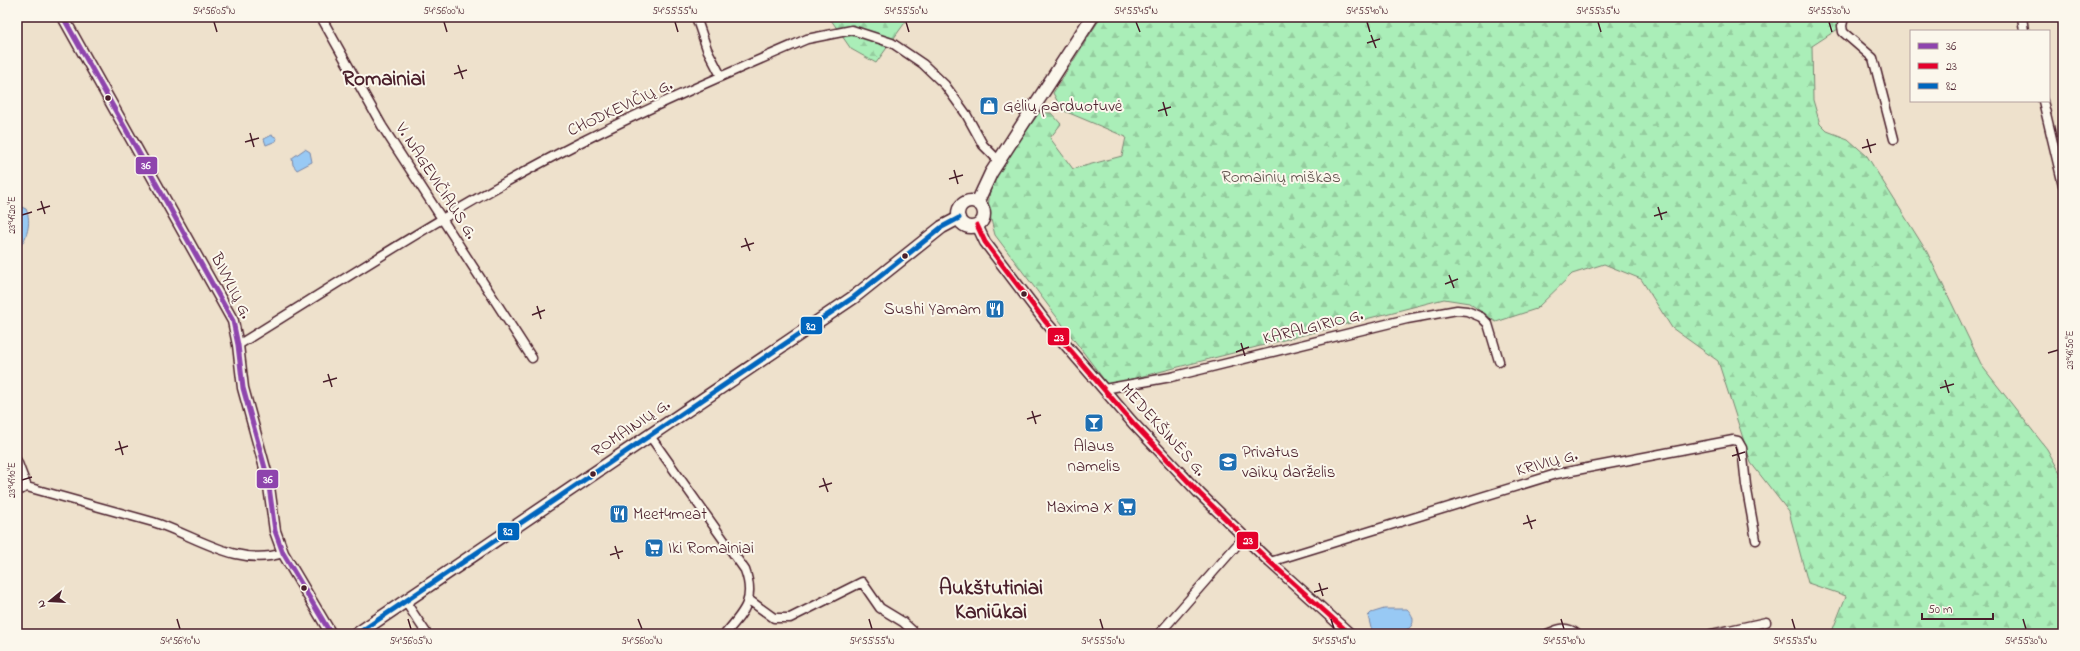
<svg xmlns="http://www.w3.org/2000/svg" width="2080" height="651" font-family="'Indie Flower',sans-serif">
  <style>
    .forest { fill: url(#forest-firs); stroke: #7a8672 }
    .water { fill: #98c9f4; stroke: #7985a4 }
    .lines { fill: none; stroke-linecap: round; stroke-linejoin: round }
    .minor-casing { stroke: #4a1f2b; stroke-width: 11 }
    .tertiary-casing { stroke: #4a1f2b; stroke-width: 13 }
    .secondary-casing { stroke: #4a1f2b; stroke-width: 15 }
    .minor { stroke: #fbf7ec; stroke-width: 8 }
    .tertiary { stroke: #fbf7ec; stroke-width: 10 }
    .secondary { stroke: #fbf7ec; stroke-width: 12 }
    .bus-1-casing { stroke: #fbf7ec; stroke-width: 8 }
    .bus-2-casing { stroke: #fbf7ec; stroke-width: 8 }
    .bus-3-casing { stroke: #fbf7ec; stroke-width: 8 }
    .bus-1 { stroke: #8e44ad; stroke-width: 5 }
    .bus-2 { stroke: #e4002b; stroke-width: 5 }
    .bus-3 { stroke: #0065bd; stroke-width: 5 }
    .ticks { fill: none; stroke: #4a1f2b; stroke-width: 1.5 }
    .bus-dot { fill: #4a1f2b; stroke: #fbf7ec; stroke-width: 1.5 }
    .labels { text-anchor: middle; dominant-baseline: central; stroke-width: 4; stroke-linejoin: round; paint-order: stroke }
    .poi-label { font-size: 17px; fill: #4a1f2b; stroke: #fbf7ec; text-anchor: start }
    .street-label { font-size: 17px; fill: #4a1f2b; stroke: #fbf7ec }
    .park-label { font-size: 17px; fill: #62534e; stroke: #fbf7ec }
    .district-label { font-size: 21px; font-weight: bold; fill: #4a1f2b; stroke: #fbf7ec }
    .line-badge { stroke: #fbf7ec; stroke-width: 1.5 }
    .badge-label { font-size: 11px; text-anchor: middle; font-weight: bold; fill: #fff }
    .neatline { fill: none; stroke: #4a1f2b; stroke-width: 1.5 }
    .ticks-label { font-size: 10px; text-anchor: middle; fill: #4a1f2b }
  </style>
  <defs>
    <pattern id="forest-firs" width="22" height="20" patternUnits="userSpaceOnUse"><rect width="22" height="20" fill="#aaeeb8"/><path d="M5 1l3.5 6h-7zM16 11l3.5 6h-7z" fill="#94cc9e"/></pattern>
  </defs>
  <rect width="100%" height="100%" fill="#eee1cc"/>
  <filter id="ink" filterUnits="userSpaceOnUse"><feTurbulence type="fractalNoise" baseFrequency=".025" numOctaves="2"/><feDisplacementMap in="SourceGraphic" scale="8" xChannelSelector="R" yChannelSelector="G"/><feConvolveMatrix kernelMatrix="1 2 1 2 8 2 1 2 1" color-interpolation-filters="sRGB"/></filter>
  <g filter="url(#ink)">
    <path class="forest" d="M 829,17 L 909,17 L 876,63 L 851,49 Z
      M 1101,17 L 1839,17 L 1838,29 L 1812,46 L 1813,100 L 1820,124 L 1827,131 L 1848,139 L 1867,156 L 1927,252 L 1982,366 L 2047,449 L 2063,478 L 2063,634 L 1831,634 L 1846,596 L 1808,583 L 1789,512 L 1751,463 L 1718,361 L 1672,328 L 1641,279 L 1604,264 L 1572,274 L 1536,309 L 1496,322 L 1469,303 L 1444,299 L 1108,385 L 995,235 L 988,208 L 991,180 L 1039,113 L 1051,113 L 1061,124 L 1050,138 L 1073,169 L 1122,156 L 1126,137 L 1062,110 L 1053,93 Z"/>
    <path class="water" d="M 272,135 L 277,138 L 276,141 L 266,145 L 264,139 Z
      M 305,149 L 310,152 L 312,162 L 297,170 L 293,165 L 292,158 Z
      M 17,205 L 26,209 C 32,222 27,240 17,250 Z
      M 1384,609 L 1407,609 C 1410,612 1413,616 1413,620 C 1414,634 1386,634 1377,634 L 1371,628 L 1368,616 L 1371,613 Z"/>
    <g class="lines">
      <defs>
        <path id="minor" d="M 321,17 L 382,126 L 532,358
          M 696,17 L 707,49 L 721,76
          M 1844,17 L 1842,26 L 1843,32 L 1873,58 L 1894,139
          M 2022,17 L 2024,31
          M 2043,101 L 2063,185
          M 238,345 C 351,275 461,203 579,143 C 654,105 731,72 807,39 L 852,30 L 892,43 L 923,64 L 945,85 L 966,114 L 983,145 L 999,161
          M 1104,389 L 1171,377 L 1407,319 L 1457,310 L 1467,311 L 1481,317 L 1488,324 L 1499,361
          M 650,436 L 745,570 C 756,600 744,612 725,634
          M 17,461 L 27,487 C 69,499 111,510 153,522 C 195,535 237,568 283,553
          M 17,491 L 27,487
          M 1270,562 L 1556,474 L 1733,440 L 1738,441 L 1742,448 L 1746,485 L 1756,540
          M 749,600 L 774,618 L 790,618 L 862,582 L 880,608 L 903,622 L 916,634
          M 405,601 L 427,634
          M 1159,634 L 1244,537
          M 1547,634 C 1558,629 1566,625 1577,634
          M 1711,634 L 1766,622"/>
        <path id="tertiary" d="M 63,17 L 233,321 L 238,345 L 243,388 L 268,479 L 275,531 L 283,553 L 331,634
          M 977,225 L 985,242 L 1045,321 L 1133,423 L 1200,494 L 1270,562 L 1350,634"/>
        <path id="secondary" d="M958 214a13 13 0 1 1 26 0a13 13 0 1 1-26 0Z
          M 977,203 L 991,173 L 1092,17
          M 357,634 L 854,297 L 942,227 L 959,218"/>
      </defs>
      <use href="#minor" class="minor-casing"/>
      <use href="#tertiary" class="tertiary-casing"/>
      <use href="#secondary" class="secondary-casing"/>
      <use href="#minor" class="minor"/>
      <use href="#tertiary" class="tertiary"/>
      <use href="#secondary" class="secondary"/>
      <defs>
        <path id="bus-1" d="M 63,17 L 233,321 L 238,345 L 243,388 L 268,479 L 275,531 L 283,553 L 331,634"/>
        <path id="bus-2" d="M 977,225 L 985,242 L 1045,321 L 1133,423 L 1200,494 L 1270,562 L 1350,634"/>
        <path id="bus-3" d="M 357,634 L 854,297 L 942,227 L 959,218"/>
      </defs>
      <use href="#bus-1" class="bus-1-casing"/>
      <use href="#bus-2" class="bus-2-casing"/>
      <use href="#bus-3" class="bus-3-casing"/>
      <use href="#bus-1" class="bus-1"/>
      <use href="#bus-2" class="bus-2"/>
      <use href="#bus-3" class="bus-3"/>
    </g>
  </g>
  <path class="ticks" d="M 214,22 L 217,32M 444,22 L 447,32M 675,22 L 678,32M 906,22 L 909,32M 1136,22 L 1140,32M 1367,22 L 1370,32M 1598,22 L 1601,32M 1829,22 L 1832,32M 1371,35 L 1376,48M 1367,43 L 1380,39M 458,65 L 463,79M 454,74 L 467,70M 1163,102 L 1167,116M 1158,111 L 1171,107M 250,133 L 254,147M 1867,139 L 1871,153M 245,142 L 259,138M 1862,148 L 1876,144M 954,170 L 958,184M 949,179 L 963,175M 41,201 L 45,214M 1658,207 L 1662,220M 37,210 L 50,206M 22,215 L 32,212M 1654,216 L 1667,212M 745,238 L 750,251M 741,247 L 754,243M 1449,275 L 1454,288M 1445,284 L 1458,279M 537,306 L 541,319M 532,315 L 545,310M 1241,343 L 1245,356M 1236,352 L 1249,347M 2048,353 L 2058,350M 328,374 L 332,387M 1945,380 L 1949,393M 323,382 L 337,378M 1940,388 L 1954,384M 1032,411 L 1036,424M 1027,419 L 1041,415M 119,441 L 123,455M 1736,447 L 1740,461M 115,450 L 128,446M 1732,456 L 1745,452M 823,478 L 828,492M 22,480 L 32,477M 819,487 L 832,483M 1527,515 L 1532,529M 1523,524 L 1536,520M 615,546 L 619,559M 610,555 L 623,551M 1319,583 L 1323,596M 1314,592 L 1328,588M 177,619 L 180,629M 408,619 L 411,629M 638,619 L 642,629M 869,619 L 872,629M 1100,619 L 1103,629M 1331,619 L 1334,629M 1561,619 L 1564,629M 1792,619 L 1795,629M 2023,619 L 2026,629"/>
  <defs>
    <symbol id="shop-square" viewBox="-11 -11 22 22"><rect x="-9" y="-9" width="18" height="18" rx="4" fill="#1f6fb2" stroke="#fbf7ec"/><path d="M-5-2.5h2.3a2.7 3.5 0 0 1 5.4 0H5L5.5 6h-11ZM-1.5-2.5h3a1.5 2.3 0 0 0-3 0Z" fill="#fff"/></symbol>
    <symbol id="restaurant-square" viewBox="-11 -11 22 22"><rect x="-9" y="-9" width="18" height="18" rx="4" fill="#1f6fb2" stroke="#fbf7ec"/><path d="M-5-6h1v4h1v-4h1v4h1v-4h1v5L-1.5 .5V6h-2V.5L-5-1ZM5-6V6H3V1.5H1.5Q1.5-4 5-6Z" fill="#fff"/></symbol>
    <symbol id="bar-square" viewBox="-11 -11 22 22"><rect x="-9" y="-9" width="18" height="18" rx="4" fill="#1f6fb2" stroke="#fbf7ec"/><path d="M-6-5H6L.8 .8V4.5H3.5V6h-7V4.5H-.8V.8Z" fill="#fff"/></symbol>
    <symbol id="school-square" viewBox="-11 -11 22 22"><rect x="-9" y="-9" width="18" height="18" rx="4" fill="#1f6fb2" stroke="#fbf7ec"/><path d="M0-5L7-2L0 1L-7-2ZM-4 1L0 2.5L4 1V4Q0 6-4 4Z" fill="#fff"/></symbol>
    <symbol id="supermarket-square" viewBox="-11 -11 22 22"><rect x="-9" y="-9" width="18" height="18" rx="4" fill="#1f6fb2" stroke="#fbf7ec"/><path d="M-6-5.5h2.5l.6 2H6L4.5 2H-2.5L-4.4-4H-6ZM-1.5 3.2a1.3 1.3 0 1 0 .1 0ZM3 3.2a1.3 1.3 0 1 0 .1 0Z" fill="#fff"/></symbol>
  </defs>
  <g fill-rule="evenodd">
    <use href="#shop-square" x="978" y="95" width="22" height="22"/>
    <use href="#restaurant-square" x="984" y="298" width="22" height="22"/>
    <use href="#bar-square" x="1083" y="412" width="22" height="22"/>
    <use href="#school-square" x="1217" y="451" width="22" height="22"/>
    <use href="#supermarket-square" x="1116" y="496" width="22" height="22"/>
    <use href="#restaurant-square" x="608" y="503" width="22" height="22"/>
    <use href="#supermarket-square" x="643" y="537" width="22" height="22"/>
  </g>
  <g class="bus-dot">
    <circle cx="108" cy="98" r="3.5"/>
    <circle cx="905" cy="256" r="3.5"/>
    <circle cx="1024" cy="294" r="3.5"/>
    <circle cx="593" cy="474" r="3.5"/>
    <circle cx="304" cy="588" r="3.5"/>
  </g>
  <g class="labels">
    <g class="poi-label">
      <text x="1003" y="106">Gėlių parduotuvė</text>
      <text x="981" y="309" text-anchor="end">Sushi Yamam</text>
      <text x="1094" y="446" text-anchor="middle">Alaus<tspan x="1094" dy="20">namelis</tspan></text>
      <text x="1242" y="452">Privatus<tspan x="1242" dy="20">vaikų darželis</tspan></text>
      <text x="1113" y="507" text-anchor="end">Maxima X</text>
      <text x="633" y="514">Meet4meat</text>
      <text x="668" y="548">Iki Romainiai</text>
    </g>
    <g class="street-label">
      <text transform="translate(620 108) rotate(-25)">CHODKEVIČIŲ G.</text>
      <text transform="translate(436 181) rotate(57)">V. NAGEVIČIAUS G.</text>
      <text transform="translate(231 286) rotate(63)">BIVYLIŲ G.</text>
      <text transform="translate(1313 327) rotate(-14)">KARALGIRIO G.</text>
      <text transform="translate(631 428) rotate(-34)">ROMAINIŲ G.</text>
      <text transform="translate(1163 430) rotate(48)">MEDEKŠINĖS G.</text>
      <text transform="translate(1547 463) rotate(-15)">KRIVIŲ G.</text>
    </g>
    <g class="park-label">
      <text x="1281" y="177">Romainių miškas</text>
    </g>
    <g class="district-label">
      <text x="384" y="80">Romainiai</text>
      <text x="991" y="589">Aukštutiniai<tspan x="991" dy="24">Kaniūkai</tspan></text>
    </g>
  </g>
  <g class="line-badge">
    <rect x="135" y="156" width="23" height="19" rx="4" fill="#8e44ad"/>
    <rect x="800" y="316" width="23" height="19" rx="4" fill="#0065bd"/>
    <rect x="1047" y="327" width="23" height="19" rx="4" fill="#e4002b"/>
    <rect x="256" y="469" width="23" height="20" rx="4" fill="#8e44ad"/>
    <rect x="497" y="522" width="23" height="19" rx="4" fill="#0065bd"/>
    <rect x="1236" y="531" width="23" height="19" rx="4" fill="#e4002b"/>
  </g>
  <g class="badge-label">
    <text x="146" y="169">36</text>
    <text x="811" y="330">82</text>
    <text x="1059" y="341">23</text>
    <text x="268" y="483">36</text>
    <text x="508" y="535">82</text>
    <text x="1248" y="544">23</text>
  </g>
  <rect width="2080" height="651" fill="none" stroke="#fbf7ec" stroke-width="44"/>
  <rect x="1910" y="30" width="140" height="72" fill="#fbf7ec" stroke="#b4a19f"/>
  <rect x="1918" y="43" width="20" height="6" fill="#8e44ad" stroke="#b4a19f"/>
  <text x="1946" y="50" font-size="12" fill="#4a1f2b">36</text>
  <rect x="1918" y="63" width="20" height="6" fill="#e4002b" stroke="#b4a19f"/>
  <text x="1946" y="70" font-size="12" fill="#4a1f2b">23</text>
  <rect x="1918" y="83" width="20" height="6" fill="#0065bd" stroke="#b4a19f"/>
  <text x="1946" y="90" font-size="12" fill="#4a1f2b">82</text>
  <g transform="translate(50 601) rotate(252)" stroke="#fbf7ec" stroke-width="3" paint-order="stroke">
  <path d="M0-3L7 15L0 10L-7 15Z" fill="#4a1f2b"/>
  <text y="-6" font-size="11" font-weight="bold" text-anchor="middle" fill="#4a1f2b">N</text>
  </g>
  <path d="M1922 613v6h71v-6" fill="none" stroke="#4a1f2b" stroke-width="2"/>
  <text x="1928" y="613" font-size="12" fill="#4a1f2b" stroke="#fbf7ec" stroke-width="3" paint-order="stroke">50 m</text>
  <rect x="22" y="22" width="2036" height="607" class="neatline"/>
  <g class="ticks-label">
    <text x="214" y="14">54°56'05"N</text>
    <text x="444" y="14">54°56'00"N</text>
    <text x="675" y="14">54°55'55"N</text>
    <text x="906" y="14">54°55'50"N</text>
    <text x="1136" y="14">54°55'45"N</text>
    <text x="1367" y="14">54°55'40"N</text>
    <text x="1598" y="14">54°55'35"N</text>
    <text x="1829" y="14">54°55'30"N</text>
    <text transform="translate(11 215) rotate(-90)" y="4">23°49'20"E</text>
    <text transform="translate(2069 350) rotate(-90)" y="4">23°48'50"E</text>
    <text transform="translate(11 480) rotate(-90)" y="4">23°49'10"E</text>
    <text x="180" y="644">54°56'10"N</text>
    <text x="411" y="644">54°56'05"N</text>
    <text x="642" y="644">54°56'00"N</text>
    <text x="872" y="644">54°55'55"N</text>
    <text x="1103" y="644">54°55'50"N</text>
    <text x="1334" y="644">54°55'45"N</text>
    <text x="1564" y="644">54°55'40"N</text>
    <text x="1795" y="644">54°55'35"N</text>
    <text x="2026" y="644">54°55'30"N</text>
  </g>
</svg>
